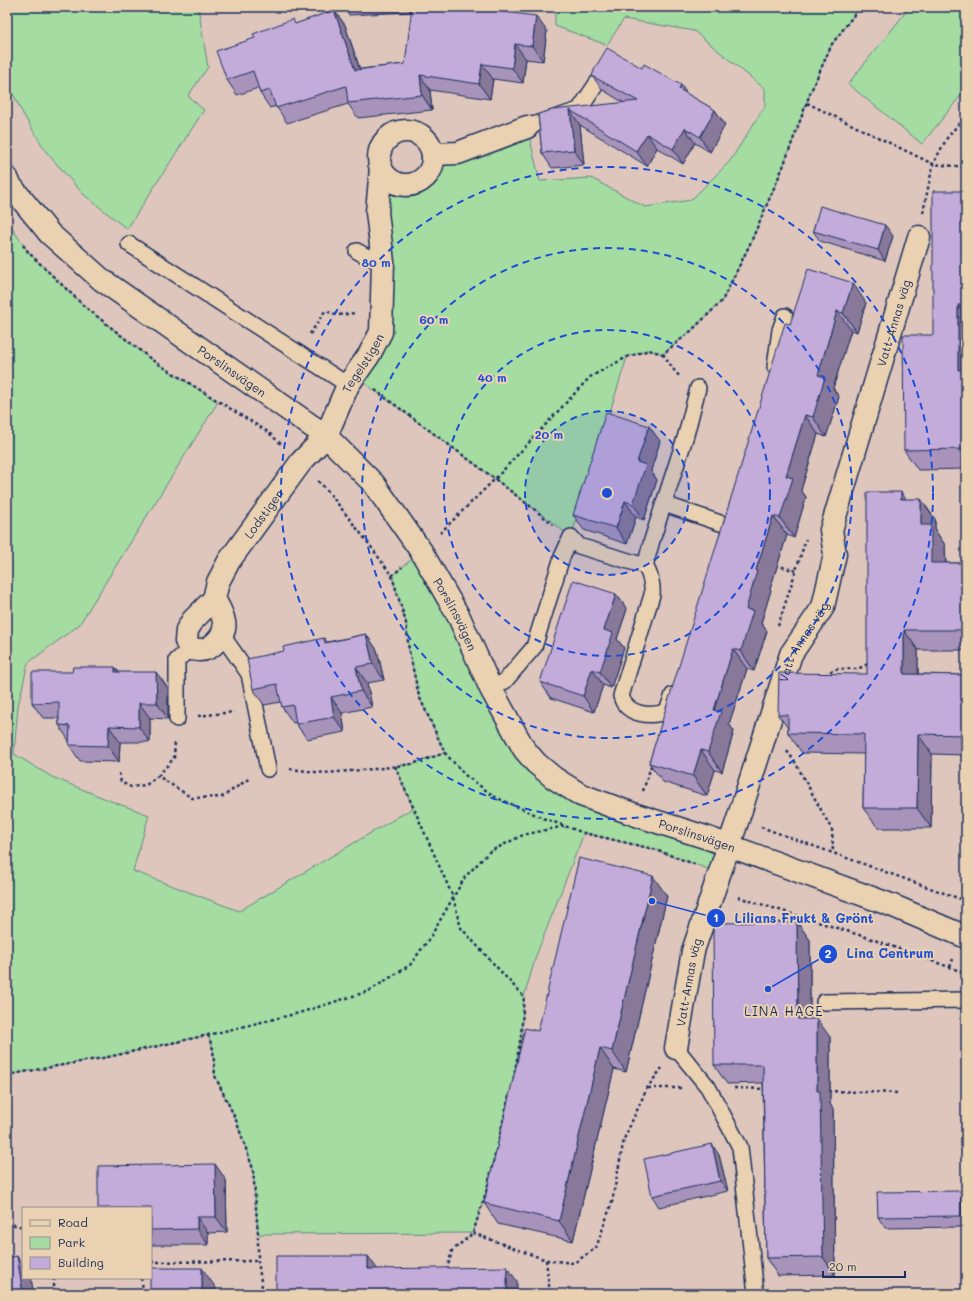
<svg xmlns="http://www.w3.org/2000/svg" width="973" height="1301" font-family="Mali,sans-serif">
  <style>
    .green { fill: #a4dca1; stroke: #608680 }
    .lines { fill: none; stroke-linecap: round; stroke-linejoin: round }
    .lane-casing { stroke: #1b2f5e; stroke-width: 18 }
    .street-casing { stroke: #1b2f5e; stroke-width: 25 }
    .path { stroke: #1b2f5e; stroke-width: 2.5; stroke-dasharray: 3 3; stroke-linecap: butt }
    .lane { stroke: #e9d1b1; stroke-width: 15 }
    .street { stroke: #e9d1b1; stroke-width: 22 }
    .wall { fill: #a893bb; stroke: #1b2f5e }
    .shaded-wall { fill: #887899; stroke: #1b2f5e }
    .building { fill: #c3abda; stroke: #1b2f5e }
    .ring { fill: none; stroke: #1d4ed8; stroke-width: 2; stroke-dasharray: 7 5 }
    .labels { text-anchor: middle; dominant-baseline: central; stroke-width: 4; stroke-linejoin: round; paint-order: stroke }
    .street-label { font-size: 12px; fill: #1b2f5e; stroke: #e9d1b1 }
    .neighbourhood-label { font-size: 13px; letter-spacing: 1px; fill: #1b2f5e; stroke: #e9d1b1 }
    .centre { fill: #1d4ed8; stroke: #e9d1b1; stroke-width: 2 }
    .ring-label { font-size: 12px; text-anchor: middle; font-weight: bold; fill: #1d4ed8; stroke: #e9d1b1; stroke-width: 4; stroke-linejoin: round; paint-order: stroke }
    .leader { fill: none; stroke: #1d4ed8; stroke-width: 1.5 }
    .callout-dot { fill: #1d4ed8; stroke: #e9d1b1; stroke-width: 1.5 }
    .mark-label { font-size: 12px; text-anchor: middle; font-weight: bold; fill: #fff }
    .callout-label { font-size: 13px; text-anchor: middle; font-weight: bold; fill: #1d4ed8; stroke: #e9d1b1; stroke-width: 4; stroke-linejoin: round; paint-order: stroke }
  </style>
  <rect width="100%" height="100%" fill="#dec6bd"/>
  <filter id="ink" filterUnits="userSpaceOnUse"><feTurbulence type="fractalNoise" baseFrequency=".025" numOctaves="2"/><feDisplacementMap in="SourceGraphic" scale="8" xChannelSelector="R" yChannelSelector="G"/><feConvolveMatrix kernelMatrix="1 2 1 2 8 2 1 2 1" color-interpolation-filters="sRGB"/></filter>
  <g filter="url(#ink)">
    <path class="green" d="M 7,7 L 198,7 L 208,67 L 188,96 L 204,110 L 127,229 L 83,194 L 47,153 L 23,114 L 7,82 Z
      M 555,7 L 860,7 L 832,44 L 811,91 L 783,167 L 750,244 L 722,301 L 691,331 L 663,354 L 649,350 L 627,357 L 571,537 L 495,479 L 355,376 L 369,355 L 386,177 C 405,191 425,187 433,164 L 527,127 L 540,181 L 591,178 L 645,207 L 691,200 L 730,161 L 765,106 L 765,89 L 694,31 L 624,19 L 607,45 L 555,26 Z
      M 910,7 L 966,7 L 966,89 L 922,144 L 848,84 Z
      M 7,221 L 29,253 L 84,306 L 152,360 L 218,402 L 79,625 L 28,663 L 18,706 L 14,754 L 52,777 L 116,803 L 149,815 L 133,871 L 239,911 L 413,808 L 395,766 L 412,764 L 445,753 L 419,696 L 409,651 L 406,623 L 392,576 L 421,551 L 491,689 L 554,778 L 729,845 L 719,873 L 653,849 L 584,833 L 536,956 L 524,997 L 521,1036 L 513,1082 L 487,1189 L 473,1233 L 258,1234 L 253,1169 L 236,1120 L 215,1076 L 213,1049 L 208,1035 L 108,1057 L 7,1075 Z"/>
    <g class="lines">
      <defs>
        <path id="lane" d="M 527,127 L 579,110 L 597,83
          M 129,244 L 348,385
          M 357,251 L 366,256 L 383,262
          M 775,367 L 780,330 L 785,316
          M 664,504 L 726,525
          M 645,566 L 652,540 L 686,435 L 698,388
          M 222,635 L 249,674 L 268,769
          M 491,689 L 505,681 L 534,647 L 562,557 L 571,537 L 579,546 L 645,566 C 650,573 653,586 652,595 L 621,696 C 626,715 651,718 667,711 L 673,695
          M 177,719 L 177,660 L 190,649
          M 824,1002 L 966,1000
          M 676,1048 L 708,1087 L 740,1147 L 756,1294"/>
        <g id="street">
          <circle cx="406" cy="158" r="27"/>
          <path d="M 433,154 L 458,153 L 527,127"/>
          <path id="s1" d="M 7,178 L 10,185 L 50,234 L 102,280 L 326,436 L 374,484 L 421,551 L 459,617 L 491,689 L 524,749 L 536,763 L 554,778 L 581,795 L 636,815 L 708,838 L 891,905 L 966,937"/>
          <path id="s2" d="M 214,599 C 218,606 223,614 224,622 C 227,634 212,650 200,650 C 197,650 193,649 190,649 L 186,641 L 187,630 L 193,620 L 214,599 L 218,582 L 229,561 L 301,462 L 326,436 L 348,385 L 369,355 L 381,332 L 383,262 L 377,212 L 381,168"/>
          <path id="s3" d="M 676,1048 L 693,951 L 738,819 L 791,654 L 823,607 L 835,554 L 831,530 L 919,237"/>
        </g>
      </defs>
      <use href="#lane" class="lane-casing"/>
      <use href="#street" class="street-casing"/>
      <path class="path" d="M 807,103 L 933,164 L 966,167
        M 923,213 L 933,164 L 947,138 L 966,115
        M 23,245 L 29,253 L 84,306 L 152,360 L 268,432 L 282,445
        M 310,334 L 325,311 L 338,315 L 356,313
        M 663,354 L 676,373 L 681,377
        M 375,390 L 495,479 L 553,524
        M 318,481 L 327,490 L 369,544 L 392,576 L 406,623 L 409,651 L 419,696 L 445,753 L 465,775 L 495,797 L 543,818 L 584,833 L 653,849 L 697,865
        M 440,533 L 495,479 L 590,377 L 627,357 L 649,350 L 663,354 L 691,331 L 722,301 L 750,244 L 783,167 L 811,91 L 832,44 L 860,7
        M 776,565 L 796,571
        M 392,576 L 402,567
        M 778,626 L 806,539
        M 825,675 C 829,673 833,669 837,669 C 849,668 857,672 869,663
        M 198,716 L 234,712
        M 787,751 L 795,762 L 832,830 L 833,852
        M 395,766 L 453,897 L 461,928 L 524,997 L 521,1036 L 513,1082
        M 290,769 L 324,773 L 375,769 L 412,764 L 445,753
        M 119,773 L 121,782 L 131,787 L 146,785 L 158,776 L 192,798 L 222,797 L 250,778
        M 158,776 L 174,758 L 175,741
        M 643,791 L 652,763
        M 761,827 L 966,901
        M 738,897 L 869,938 L 960,971 L 966,975
        M 950,967 L 953,959
        M 208,1035 L 213,1049 L 215,1076 L 236,1120 L 253,1169 L 258,1234 L 258,1261 L 263,1294
        M 7,1075 L 108,1057 L 208,1035 L 299,1013 L 369,991 L 410,965 L 431,936 L 465,877 L 489,852 L 523,835 L 565,826
        M 648,1088 L 681,1088
        M 734,1088 L 767,1089
        M 828,1091 L 900,1093
        M 7,1223 L 23,1227
        M 473,1233 L 546,1260 L 574,1263 L 596,1248 L 612,1202 L 624,1139 L 647,1088 L 662,1068
        M 546,1260 L 550,1294
        M 151,1262 L 258,1261
        M 447,1270 L 452,1251 L 473,1233 L 487,1189 L 510,1092
        M 54,1278 L 54,1294
        M 141,1278 L 144,1294"/>
      <use href="#lane" class="lane"/>
      <use href="#street" class="street"/>
    </g>
    <path class="wall" d="M 344,7 L 410,7 L 411,12 L 349,15 Z
      M 334,10 L 345,25 L 360,69 L 405,64 L 499,11 L 547,31 L 543,61 L 526,59 L 523,83 L 493,79 L 490,99 L 430,90 L 432,110 L 358,118 L 348,104 L 287,123 L 276,106 L 270,108 L 260,93 L 258,88 L 237,95 L 227,80 L 296,24 Z
      M 592,76 L 687,94 L 715,110 L 725,125 L 710,152 L 695,143 L 683,164 L 657,148 L 647,166 L 580,125 L 584,165 L 552,168 L 542,153 L 538,114 L 624,103 L 603,90 Z
      M 966,191 L 966,469 L 918,470 L 904,450 L 933,335 Z
      M 813,231 L 893,236 L 885,261 L 820,241 Z
      M 866,303 L 857,332 L 851,330 L 833,388 L 839,397 L 826,437 L 818,434 L 801,490 L 806,497 L 794,538 L 787,535 L 770,589 L 771,590 L 761,623 L 767,631 L 754,671 L 747,669 L 729,724 L 734,731 L 722,772 L 715,770 L 707,796 L 663,782 L 649,763 L 790,324 Z
      M 660,441 L 651,471 L 657,480 L 644,520 L 636,517 L 627,544 L 584,530 L 573,515 Z
      M 905,499 L 935,519 L 935,530 L 945,545 L 946,563 L 966,563 L 966,650 L 918,650 L 918,674 L 966,675 L 966,755 L 932,754 L 931,828 L 878,828 L 863,808 L 864,754 L 802,753 L 788,733 L 788,728 L 778,715 L 867,674 Z
      M 616,594 L 627,609 L 617,639 L 624,648 L 611,688 L 603,685 L 594,712 L 551,698 L 540,682 Z
      M 366,634 L 377,650 L 384,680 L 367,683 L 372,707 L 342,713 L 345,732 L 307,739 L 296,724 L 296,722 L 293,723 L 282,707 L 281,702 L 264,705 L 253,689 L 324,638 L 327,642 Z
      M 119,672 L 168,688 L 168,719 L 150,718 L 150,742 L 120,742 L 119,762 L 80,761 L 69,745 L 69,741 L 59,725 L 59,718 L 43,718 L 32,703 Z
      M 667,896 L 626,1072 L 614,1069 L 573,1241 L 498,1224 L 484,1203 L 538,1031 Z
      M 797,922 L 810,940 L 810,1019 L 830,1037 L 830,1104 L 833,1109 L 835,1275 L 778,1276 L 766,1258 L 763,1083 L 727,1084 L 714,1065 Z
      M 719,1155 L 728,1191 L 659,1207 L 652,1196 Z
      M 226,1180 L 227,1232 L 208,1233 L 208,1245 L 151,1245 L 151,1208 Z
      M 961,1191 L 966,1199 L 966,1227 L 885,1228 L 878,1217 Z"/>
    <path class="shaded-wall" d="M 407,7 L 410,7 L 411,12 Z
      M 495,7 L 496,7 L 506,21 L 495,11 Z
      M 334,10 L 345,25 L 365,85 L 355,70 Z
      M 536,16 L 547,31 L 543,61 L 532,46 Z
      M 515,44 L 526,59 L 523,83 L 512,68 Z
      M 482,64 L 493,79 L 490,99 L 479,84 Z
      M 420,75 L 430,90 L 432,110 L 422,95 Z
      M 681,85 L 691,100 L 679,89 Z
      M 570,110 L 580,125 L 584,165 L 574,150 Z
      M 715,110 L 725,125 L 710,152 L 700,137 Z
      M 685,128 L 695,143 L 683,164 L 673,149 Z
      M 647,134 L 657,148 L 647,166 L 636,151 Z
      M 885,225 L 893,236 L 885,261 L 878,250 Z
      M 853,283 L 866,303 L 857,332 L 843,313 Z
      M 958,305 L 966,317 L 966,382 L 958,370 Z
      M 837,311 L 851,330 L 833,388 L 839,397 L 826,437 L 813,417 L 818,375 Z
      M 805,415 L 818,434 L 801,490 L 806,497 L 794,538 L 780,518 L 786,476 Z
      M 649,426 L 660,441 L 651,471 L 657,480 L 644,520 L 633,504 L 637,462 Z
      M 901,492 L 915,512 L 901,499 Z
      M 921,499 L 935,519 L 935,530 L 945,545 L 946,583 L 931,563 L 921,525 Z
      M 625,501 L 636,517 L 627,544 L 616,528 Z
      M 773,516 L 787,535 L 770,589 L 771,590 L 761,623 L 767,631 L 754,671 L 741,651 L 746,609 L 756,570 Z
      M 616,594 L 627,609 L 617,639 L 624,648 L 611,688 L 600,672 L 604,630 Z
      M 962,617 L 966,623 L 966,636 L 962,630 Z
      M 904,630 L 918,650 L 918,694 L 904,674 Z
      M 366,634 L 377,650 L 384,680 L 373,664 Z
      M 733,649 L 747,669 L 729,724 L 734,731 L 722,772 L 708,752 L 714,710 Z
      M 115,667 L 126,683 L 115,672 Z
      M 356,667 L 367,683 L 372,707 L 361,691 Z
      M 592,669 L 603,685 L 594,712 L 583,696 Z
      M 156,672 L 168,688 L 168,719 L 157,703 Z
      M 331,697 L 342,713 L 345,732 L 334,717 Z
      M 139,703 L 150,718 L 150,742 L 139,727 Z
      M 109,726 L 120,742 L 119,762 L 108,746 Z
      M 918,734 L 932,754 L 931,828 L 917,808 Z
      M 701,750 L 715,770 L 707,796 L 693,776 Z
      M 653,876 L 667,896 L 626,1072 L 612,1051 Z
      M 797,922 L 810,940 L 810,1037 L 798,1019 Z
      M 817,1019 L 830,1037 L 830,1104 L 833,1109 L 835,1275 L 823,1257 L 817,1091 Z
      M 600,1048 L 614,1069 L 573,1241 L 559,1221 Z
      M 712,1144 L 719,1155 L 728,1191 L 720,1181 Z
      M 215,1164 L 226,1180 L 227,1232 L 216,1217 Z
      M 961,1191 L 966,1199 L 966,1223 L 961,1216 Z
      M 197,1217 L 208,1233 L 208,1245 L 197,1229 Z
      M 17,1256 L 23,1266 L 23,1278 L 31,1278 L 34,1294 L 23,1294 Z
      M 368,1256 L 378,1270 L 368,1269 Z
      M 507,1267 L 517,1281 L 517,1294 L 507,1294 Z
      M 202,1268 L 216,1288 L 216,1294 L 202,1294 Z"/>
    <path class="building" d="M 412,7 L 495,7 L 495,11 L 536,16 L 532,46 L 515,44 L 512,68 L 482,64 L 479,84 L 420,75 L 422,95 L 348,103 L 346,86 L 276,108 L 270,90 L 260,93 L 253,71 L 227,80 L 216,51 L 255,38 L 253,34 L 293,19 L 295,24 L 334,10 L 355,70 L 405,64 Z
      M 607,48 L 642,68 L 644,64 L 681,85 L 679,89 L 715,110 L 700,137 L 685,128 L 673,149 L 647,134 L 636,151 L 570,110 L 574,150 L 542,153 L 538,114 L 552,110 L 638,101 L 592,76 L 595,68 Z
      M 933,191 L 966,191 L 966,305 L 958,305 L 958,370 L 966,370 L 966,449 L 904,450 L 903,335 L 933,335 Z
      M 820,206 L 885,225 L 878,250 L 813,231 Z
      M 808,269 L 853,283 L 843,313 L 837,311 L 818,375 L 825,377 L 813,417 L 805,415 L 786,476 L 793,478 L 780,518 L 773,516 L 756,570 L 757,571 L 746,609 L 753,611 L 741,651 L 733,649 L 714,710 L 721,712 L 708,752 L 701,750 L 693,776 L 649,763 L 785,323 L 790,324 Z
      M 606,412 L 649,426 L 637,462 L 646,465 L 633,504 L 625,501 L 616,528 L 573,515 Z
      M 867,492 L 901,492 L 901,499 L 921,499 L 921,525 L 931,525 L 931,563 L 966,563 L 966,617 L 962,617 L 962,630 L 904,630 L 904,674 L 966,675 L 966,735 L 918,734 L 917,808 L 863,808 L 864,734 L 788,733 L 788,715 L 778,715 L 779,673 L 867,674 Z
      M 573,580 L 616,594 L 604,630 L 613,633 L 600,672 L 592,669 L 583,696 L 540,682 Z
      M 366,634 L 373,664 L 356,667 L 361,691 L 331,697 L 334,717 L 296,724 L 293,705 L 282,707 L 277,684 L 253,689 L 247,659 L 284,651 L 283,647 L 324,638 L 325,643 Z
      M 73,667 L 115,667 L 115,672 L 156,672 L 157,703 L 139,703 L 139,727 L 109,726 L 108,746 L 69,745 L 70,726 L 59,725 L 59,702 L 32,703 L 32,672 L 72,672 Z
      M 579,858 L 653,876 L 612,1051 L 600,1048 L 559,1221 L 484,1203 L 525,1028 L 538,1031 Z
      M 797,922 L 798,1019 L 817,1019 L 817,1091 L 820,1091 L 823,1257 L 766,1258 L 763,1065 L 714,1065 L 713,923 Z
      M 712,1144 L 720,1181 L 652,1196 L 644,1159 Z
      M 215,1164 L 216,1217 L 197,1217 L 197,1229 L 151,1230 L 151,1208 L 98,1208 L 98,1166 Z
      M 961,1191 L 961,1216 L 878,1217 L 877,1192 Z
      M 17,1256 L 23,1294 L 7,1294 L 7,1258 Z
      M 276,1256 L 368,1256 L 368,1269 L 507,1267 L 507,1294 L 276,1294 Z
      M 151,1268 L 202,1268 L 202,1294 L 150,1294 L 150,1278 L 151,1278 Z"/>
  </g>
  <circle cx="607" cy="493" r="82" fill="#1d4ed8" fill-opacity=".12"/>
  <g class="ring">
    <circle cx="607" cy="493" r="82"/>
    <circle cx="607" cy="493" r="163"/>
    <circle cx="607" cy="493" r="245"/>
    <circle cx="607" cy="493" r="326"/>
  </g>
  <g class="labels">
    <g class="street-label">
      <text stroke="none"><textPath href="#s3" startOffset="763">Vatt-Annas väg</textPath></text>
      <text stroke="none"><textPath href="#s2" startOffset="419">Tegelstigen</textPath></text>
      <text stroke="none"><textPath href="#s1" startOffset="299">Porslinsvägen</textPath></text>
      <text stroke="none"><textPath href="#s2" startOffset="237">Lodstigen</textPath></text>
      <text stroke="none"><textPath href="#s1" startOffset="635">Porslinsvägen</textPath></text>
      <text stroke="none"><textPath href="#s3" startOffset="427">Vatt-Annas väg</textPath></text>
      <text stroke="none"><textPath href="#s1" startOffset="983">Porslinsvägen</textPath></text>
      <text stroke="none"><textPath href="#s3" startOffset="67">Vatt-Annas väg</textPath></text>
    </g>
    <g class="neighbourhood-label">
      <text x="784" y="1010">LINA HAGE</text>
    </g>
  </g>
  <circle cx="607" cy="493" r="6" class="centre"/>
  <g class="ring-label">
    <text x="376" y="267">80 m</text>
    <text x="434" y="324">60 m</text>
    <text x="492" y="382">40 m</text>
    <text x="549" y="439">20 m</text>
  </g>
  <path class="leader" d="M652 901L716 918M768 989L828 954"/>
  <g class="callout-dot">
    <circle cx="652" cy="901" r="4"/>
    <circle cx="768" cy="989" r="4"/>
    <circle cx="716" cy="918" r="10"/>
    <circle cx="828" cy="954" r="10"/>
  </g>
  <g class="mark-label">
    <text x="716" y="922">1</text>
    <text x="828" y="958">2</text>
  </g>
  <g class="callout-label">
    <text x="804" y="923">Lilians Frukt &amp; Grönt</text>
    <text x="890" y="958">Lina Centrum</text>
  </g>
  <rect width="973" height="1301" fill="none" stroke="#e9d1b1" stroke-width="24"/>
  <rect x="12" y="12" width="949" height="1277" fill="none" stroke="#1b2f5e" stroke-width="1.5" filter="url(#ink)"/>
  <rect x="22" y="1207" width="130" height="72" fill="#e9d1b1" stroke="#979090"/>
  <rect x="30" y="1220" width="20" height="6" fill="#e9d1b1" stroke="#979090"/>
  <text x="58" y="1227" font-size="12" fill="#1b2f5e">Road</text>
  <rect x="30" y="1237" width="20" height="12" fill="#a4dca1" stroke="#979090"/>
  <text x="58" y="1247" font-size="12" fill="#1b2f5e">Park</text>
  <rect x="30" y="1257" width="20" height="12" fill="#c3abda" stroke="#979090"/>
  <text x="58" y="1267" font-size="12" fill="#1b2f5e">Building</text>
  <path d="M823 1271v6h82v-6" fill="none" stroke="#1b2f5e" stroke-width="2"/>
  <text x="829" y="1271" font-size="12" fill="#1b2f5e" stroke="#e9d1b1" stroke-width="3" paint-order="stroke">20 m</text>
</svg>
